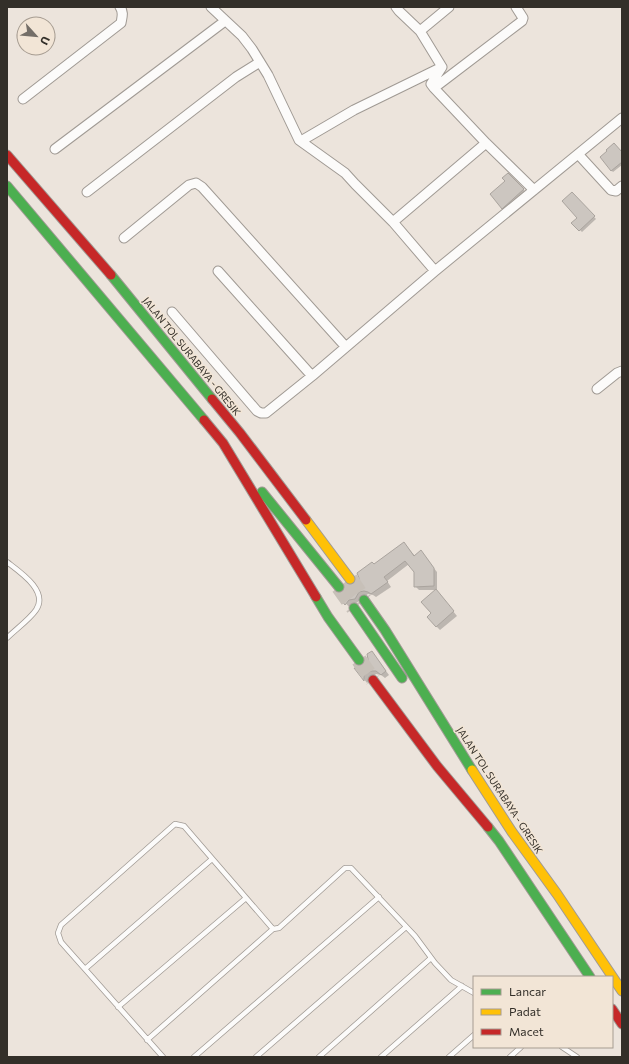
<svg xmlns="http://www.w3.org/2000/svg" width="629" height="1064" font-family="Commissioner,sans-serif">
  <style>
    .shadow { fill: #0003 }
    .building { fill: #ccc6c0; stroke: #aaa49e }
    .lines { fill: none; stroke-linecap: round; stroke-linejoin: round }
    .highway-tunnel { stroke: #c7c0b8; stroke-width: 16; stroke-dasharray: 16 8; stroke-linecap: butt }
    .lane-casing { stroke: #a09a94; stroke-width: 6 }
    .street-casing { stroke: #a09a94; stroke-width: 11 }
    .fast-casing { stroke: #a09a94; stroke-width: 11 }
    .slow-casing { stroke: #a09a94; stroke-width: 11 }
    .jam-casing { stroke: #a09a94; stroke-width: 11 }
    .lane { stroke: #fcfbfa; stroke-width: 4.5 }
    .street { stroke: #fcfbfa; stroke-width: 9 }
    .fast { stroke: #4caf50; stroke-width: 9 }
    .slow { stroke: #ffc107; stroke-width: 9 }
    .jam { stroke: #c62828; stroke-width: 9 }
    .labels { text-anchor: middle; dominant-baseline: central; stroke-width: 3; stroke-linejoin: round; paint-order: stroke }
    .street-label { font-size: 10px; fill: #332f29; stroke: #f2e5d6 }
  </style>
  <rect width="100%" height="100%" fill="#ece4dc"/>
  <path class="shadow" d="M 622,153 L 622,165 L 613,172 L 611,170 Z
    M 508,174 L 526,192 L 505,210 L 503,208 Z
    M 572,193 L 596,219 L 582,232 L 573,223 L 578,218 Z
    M 404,543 L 415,556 L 421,552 L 437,572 L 437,590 L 419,590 L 415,586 L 415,571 L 409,564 L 387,581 L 391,587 L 376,597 L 373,595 L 368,594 L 350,608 L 340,597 L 346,595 L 357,587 L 374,565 Z
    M 439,594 L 457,616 L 440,630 L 436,626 L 432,614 Z
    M 372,652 L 389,675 L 385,678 L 381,675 L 376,674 L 367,683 L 357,670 L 365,668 L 369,664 Z"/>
  <path class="building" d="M 614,143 L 622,152 L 622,162 L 611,171 L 600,157 L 607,151 L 606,150 Z
    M 508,173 L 524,189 L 502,209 L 490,194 L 505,181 L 502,178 Z
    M 572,192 L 595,216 L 579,231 L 571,223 L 577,218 L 562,201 Z
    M 404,542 L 414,556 L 421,550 L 434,568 L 434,586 L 414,587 L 414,572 L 405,561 L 384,577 L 388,582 L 371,594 L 368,592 L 364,591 L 359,592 L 355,599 L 349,600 L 345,605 L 338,596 L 345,594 L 348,588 L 356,586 L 359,583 L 359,578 L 357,573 L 372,562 L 374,564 Z
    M 436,589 L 454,611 L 436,627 L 427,617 L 431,613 L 421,602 Z
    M 372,651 L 386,671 L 381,675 L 376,671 L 372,671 L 368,672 L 364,676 L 364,681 L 354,668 L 360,669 L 365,667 L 368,664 L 368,659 L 367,654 Z"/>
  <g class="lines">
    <path class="highway-tunnel" d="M 350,579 L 364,600
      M 339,587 L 354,608
      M 359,660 L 373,680"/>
    <defs>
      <path id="lane" d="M 7,562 C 20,572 49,591 36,610 C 30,619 15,630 7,638
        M 85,969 L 212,859
        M 118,1007 L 246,898
        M 147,1040 L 273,929
        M 562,1047 L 577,1057
        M 163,1057 L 61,942 L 58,933 L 61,925 L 175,824 L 184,826 L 273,929 L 279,928 L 345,868 L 351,868 L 415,936 L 435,963 L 451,980 L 474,993
        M 194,1057 L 379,897
        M 256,1057 L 406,927
        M 319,1057 L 431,958
        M 381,1057 L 462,986
        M 449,1057 L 474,1035
        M 510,1057 L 521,1047"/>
      <path id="street" d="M 211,7 L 242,36 L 252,49 L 268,75 L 299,140 L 345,173 L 355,184 L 393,222 L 435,271
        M 396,7 L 399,11 L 420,31 L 442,67
        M 420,31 L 449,7
        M 442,67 L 431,84 L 434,88 L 522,21 L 523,18 L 516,7
        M 434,88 L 486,143 L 534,190
        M 23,99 L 121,23 C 122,17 124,12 120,7
        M 301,141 L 354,110 L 442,67
        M 55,149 L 225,21
        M 578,154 L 611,190 L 616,191 L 622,186
        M 87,192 L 236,77 L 260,62
        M 393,222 L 486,143
        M 124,238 L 189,185 L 196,183 L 202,187 L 345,346
        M 218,271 L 312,376
        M 172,312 L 257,411 L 261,413 L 266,413 L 312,376 L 435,271 L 622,118
        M 597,389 L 617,373 L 622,371"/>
      <path id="fast" d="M 7,186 L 204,420
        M 111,275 L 212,399
        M 262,492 L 339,587
        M 316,597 L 328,617 L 359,660
        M 364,600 L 385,630 L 472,770
        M 354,608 L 402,678
        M 488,827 L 499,841 L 590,977"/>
      <path id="slow" d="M 306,520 L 350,579
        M 472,770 L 512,832 L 557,894 L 622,991"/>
      <path id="jam" d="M 7,155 L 111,275
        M 212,399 L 240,433 L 306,520
        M 204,420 L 223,443 L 316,597
        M 373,680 L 437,766 L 488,827
        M 612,1009 L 622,1024"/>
    </defs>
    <use href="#lane" class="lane-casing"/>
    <use href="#street" class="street-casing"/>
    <use href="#fast" class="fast-casing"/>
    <use href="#slow" class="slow-casing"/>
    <use href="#jam" class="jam-casing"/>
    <use href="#lane" class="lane"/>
    <use href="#street" class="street"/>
    <use href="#fast" class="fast"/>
    <use href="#slow" class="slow"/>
    <use href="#jam" class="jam"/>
  </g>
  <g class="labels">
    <g class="street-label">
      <text transform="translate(192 356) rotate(51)">JALAN TOL SURABAYA - GRESIK</text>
      <text transform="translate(500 790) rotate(57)">JALAN TOL SURABAYA - GRESIK</text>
    </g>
  </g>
  <rect width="629" height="1064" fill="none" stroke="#332f29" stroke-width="16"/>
  <rect x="473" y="976" width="140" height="72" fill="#f2e5d6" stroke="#a69c91"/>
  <rect x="481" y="989" width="20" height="6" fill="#4caf50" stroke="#a69c91"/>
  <text x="509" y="996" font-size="12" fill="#332f29">Lancar</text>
  <rect x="481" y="1009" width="20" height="6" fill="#ffc107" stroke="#a69c91"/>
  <text x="509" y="1016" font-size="12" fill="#332f29">Padat</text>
  <rect x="481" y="1029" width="20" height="6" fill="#c62828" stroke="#a69c91"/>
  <text x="509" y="1036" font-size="12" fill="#332f29">Macet</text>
  <g transform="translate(36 36) rotate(117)"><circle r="19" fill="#f2e5d6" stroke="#a69c91"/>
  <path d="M0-3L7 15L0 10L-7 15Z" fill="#746e68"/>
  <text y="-6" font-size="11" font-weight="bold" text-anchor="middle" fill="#332f29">U</text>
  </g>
</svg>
